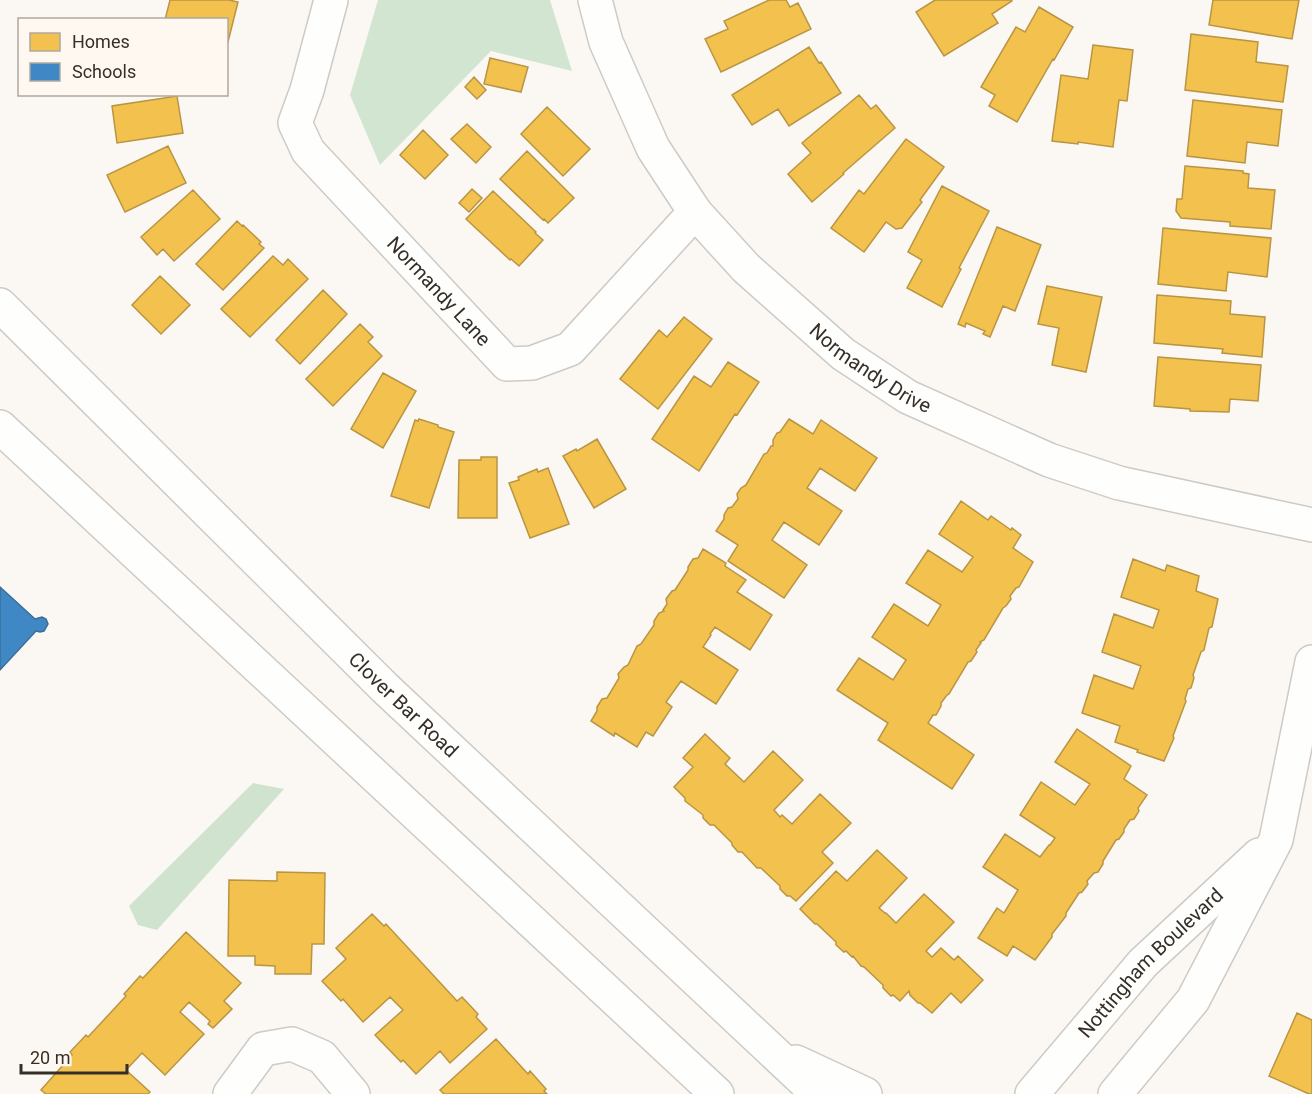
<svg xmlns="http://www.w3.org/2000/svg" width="1312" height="1094" font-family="Roboto,sans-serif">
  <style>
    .green { fill: #d2e5d1 }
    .forest { fill: #d0e3cf }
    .homes { fill: #f2c14e; stroke: #b99543; stroke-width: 1.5 }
    .schools { fill: #3f88c5; stroke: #3c6d96; stroke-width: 1.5 }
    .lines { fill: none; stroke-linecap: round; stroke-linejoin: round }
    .minor-casing { stroke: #cecac5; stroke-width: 36 }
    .tertiary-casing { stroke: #cecac5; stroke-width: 36 }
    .secondary-casing { stroke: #cecac5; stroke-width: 36 }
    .minor { stroke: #fefefd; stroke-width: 33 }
    .tertiary { stroke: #fefefd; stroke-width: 33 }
    .secondary { stroke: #fefefd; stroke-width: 33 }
    .labels { text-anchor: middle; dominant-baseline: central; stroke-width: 6; stroke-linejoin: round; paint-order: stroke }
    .street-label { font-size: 20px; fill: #352f28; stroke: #fef8f1 }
  </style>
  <rect width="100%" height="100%" fill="#fbf8f4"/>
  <path class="green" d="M 378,0 L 550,0 L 572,71 L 491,51 L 380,165 L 350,95 Z"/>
  <path class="forest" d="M 253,783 L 284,789 L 157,930 L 138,925 L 129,906 Z"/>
  <path class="homes" d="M 170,0 L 229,0 L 238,2 L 228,42 L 226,41 L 226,20 L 165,20 Z
    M 769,0 L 786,0 L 790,7 L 798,3 L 811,29 L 721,72 L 705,39 L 728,29 L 724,21 Z
    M 935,0 L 1011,0 L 1012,1 L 992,14 L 998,23 L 944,56 L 916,12 Z
    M 1213,0 L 1299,0 L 1292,39 L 1209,25 Z
    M 1039,7 L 1073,27 L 1054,60 L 1053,59 L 1017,122 L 989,106 L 995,95 L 981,87 L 1016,27 L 1025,32 Z
    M 1191,34 L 1258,42 L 1256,62 L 1288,66 L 1283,102 L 1185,90 Z
    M 1093,45 L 1133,50 L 1127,101 L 1119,100 L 1113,147 L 1078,142 L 1078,144 L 1052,141 L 1061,75 L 1088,79 Z
    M 809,47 L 819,63 L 821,62 L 841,93 L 789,126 L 778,109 L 752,125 L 732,95 Z
    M 490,58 L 528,67 L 521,92 L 484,84 Z
    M 474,77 L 486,90 L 477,99 L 465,87 Z
    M 859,95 L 871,109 L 876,105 L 895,128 L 843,173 L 844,174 L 812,202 L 788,174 L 811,153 L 802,143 Z
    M 177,96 L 183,133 L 117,143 L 112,106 Z
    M 1193,100 L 1282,110 L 1278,146 L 1247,142 L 1245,163 L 1187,156 Z
    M 547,107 L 590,149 L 563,176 L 521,134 Z
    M 467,124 L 491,147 L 476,163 L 451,139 Z
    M 423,130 L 448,155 L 425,179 L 400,155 Z
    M 906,139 L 944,167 L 920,200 L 922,202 L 902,228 L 896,229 L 886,222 L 864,252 L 831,228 L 859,190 L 864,194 Z
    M 168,146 L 186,183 L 125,212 L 107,175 Z
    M 527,151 L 574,198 L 548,223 L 544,219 L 543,220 L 500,179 Z
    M 1185,166 L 1243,171 L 1243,173 L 1249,174 L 1248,188 L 1275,190 L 1271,229 L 1230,226 L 1230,222 L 1181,218 L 1176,211 L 1177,199 L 1182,199 Z
    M 942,186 L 989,211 L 959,268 L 961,269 L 942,307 L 907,288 L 922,260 L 908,252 Z
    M 472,189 L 482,198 L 469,212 L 459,203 Z
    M 193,190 L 220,219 L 174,261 L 163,249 L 157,255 L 141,237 Z
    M 493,191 L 536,232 L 535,233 L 543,240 L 519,266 L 511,259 L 510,260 L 466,219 Z
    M 237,221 L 242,226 L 243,225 L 261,242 L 259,244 L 264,248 L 223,290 L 196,264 Z
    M 997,227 L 1041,245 L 1015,311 L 1003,306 L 990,337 L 983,334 L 985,331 L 966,323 L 965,327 L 958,324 Z
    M 1163,228 L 1271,238 L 1267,277 L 1228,272 L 1226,291 L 1158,284 Z
    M 273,256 L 283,265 L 288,259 L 308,279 L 250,337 L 221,309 Z
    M 160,276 L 190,305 L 161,334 L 132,305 Z
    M 1047,286 L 1102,297 L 1086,372 L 1052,365 L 1059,328 L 1038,324 Z
    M 323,290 L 347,314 L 300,364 L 276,340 Z
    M 1157,295 L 1231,301 L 1230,314 L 1265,317 L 1262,357 L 1222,353 L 1223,349 L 1154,343 Z
    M 684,317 L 712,339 L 658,409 L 620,379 L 659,330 L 667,337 Z
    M 360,324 L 373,337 L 368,342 L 382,356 L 333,406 L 306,379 Z
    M 1158,357 L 1261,365 L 1258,401 L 1230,399 L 1229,412 L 1190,411 L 1190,409 L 1154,406 Z
    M 728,362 L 759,382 L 737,415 L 735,414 L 699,471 L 652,439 L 694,376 L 711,387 Z
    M 383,373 L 416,391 L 383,448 L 351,429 Z
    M 419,419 L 438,425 L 438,427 L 454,432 L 429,508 L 391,496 L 415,420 L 418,421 Z
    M 789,419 L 813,434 L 821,420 L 877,458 L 855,491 L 820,468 L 807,488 L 842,511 L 819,545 L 784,522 L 772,540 L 807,565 L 784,598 L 728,561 L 738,545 L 716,531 L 724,519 L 724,515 L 728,508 L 732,507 L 738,499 L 737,494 L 741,488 L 746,485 L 764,454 L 767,453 L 771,446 L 773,446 L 773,440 L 777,433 L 780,432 Z
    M 597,439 L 626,489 L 594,508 L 563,456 L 576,449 L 577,451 Z
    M 481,457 L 497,457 L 497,518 L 458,518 L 459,460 L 481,460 Z
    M 548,468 L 569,524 L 530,538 L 509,483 L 519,480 L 518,477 L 537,469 L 538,472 Z
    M 961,501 L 988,520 L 991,516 L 1011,530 L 1012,528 L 1021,535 L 1013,548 L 1033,562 L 1019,587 L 1016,588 L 1010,596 L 1011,599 L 1006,606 L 1003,608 L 984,640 L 980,642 L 981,643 L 976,650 L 977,652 L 971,661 L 968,662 L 949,694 L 947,695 L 941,703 L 941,706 L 936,715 L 933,715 L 928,723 L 974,755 L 952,789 L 878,740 L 888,723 L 837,690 L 859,658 L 893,680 L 906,660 L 872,637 L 894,604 L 928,626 L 941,605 L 906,583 L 928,550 L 962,572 L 973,557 L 939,534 Z
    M 703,549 L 726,563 L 725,566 L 746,580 L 737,592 L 772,615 L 750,650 L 715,627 L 710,634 L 711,635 L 703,647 L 738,670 L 716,704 L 681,681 L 666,702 L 672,707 L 653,736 L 646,732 L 637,747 L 615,733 L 614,736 L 591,721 L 597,711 L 597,707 L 602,699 L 607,698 L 619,678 L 618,674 L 624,667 L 628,665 L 637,646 L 641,644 L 654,625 L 654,621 L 659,613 L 664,611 L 663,610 L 667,604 L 666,599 L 672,591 L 675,590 L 688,570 L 688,567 L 693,559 L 698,558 Z
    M 1133,559 L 1165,571 L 1167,565 L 1199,576 L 1196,591 L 1218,599 L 1212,627 L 1209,628 L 1204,650 L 1201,652 L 1193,675 L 1194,678 L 1191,688 L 1188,689 L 1185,699 L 1186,701 L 1173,736 L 1174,738 L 1164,761 L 1137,752 L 1138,750 L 1115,742 L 1120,726 L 1082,713 L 1094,675 L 1133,689 L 1141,666 L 1102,652 L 1114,614 L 1153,628 L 1159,610 L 1121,597 Z
    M 1077,729 L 1131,766 L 1124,779 L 1147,795 L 1138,808 L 1139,811 L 1134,819 L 1130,820 L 1124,829 L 1124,832 L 1119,839 L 1116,840 L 1103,861 L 1103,864 L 1098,872 L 1094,873 L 1087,881 L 1088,884 L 1082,892 L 1079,893 L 1066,913 L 1066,916 L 1052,934 L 1052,937 L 1035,960 L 1013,946 L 1007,956 L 978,938 L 997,908 L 1004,913 L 1018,890 L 983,867 L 1005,834 L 1040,857 L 1049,845 L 1050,845 L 1055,838 L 1020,815 L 1041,782 L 1075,805 L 1090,784 L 1055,762 Z
    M 705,734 L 730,758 L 725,764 L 744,782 L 773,751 L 803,780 L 774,810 L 780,817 L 782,815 L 792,824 L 820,794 L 851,823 L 822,852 L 833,863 L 796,901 L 790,896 L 787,896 L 780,889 L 780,886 L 761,868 L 757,868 L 742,852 L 738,852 L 732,845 L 732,843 L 714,825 L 710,825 L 703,818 L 703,815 L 685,801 L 685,798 L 674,787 L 693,767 L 683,758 Z
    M 877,850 L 907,878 L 879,908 L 885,913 L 886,913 L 896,923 L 924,894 L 954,922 L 926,951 L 932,957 L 941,948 L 954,960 L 958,956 L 983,980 L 961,1003 L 951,993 L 932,1013 L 920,1003 L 918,1003 L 910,995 L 909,991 L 900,1001 L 893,995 L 891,996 L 883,988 L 883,985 L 864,967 L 861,966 L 853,956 L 852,957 L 846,951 L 844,952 L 836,945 L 836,942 L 817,924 L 815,924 L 800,909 L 836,871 L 847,881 Z
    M 277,872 L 325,873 L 324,944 L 312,944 L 311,974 L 275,974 L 275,966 L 255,965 L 255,956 L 228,956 L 229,880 L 277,881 Z
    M 372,914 L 384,926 L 386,924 L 457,1001 L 462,997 L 478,1014 L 476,1017 L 487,1029 L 450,1063 L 440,1051 L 416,1074 L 403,1060 L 401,1062 L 375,1035 L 403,1010 L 390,997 L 363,1022 L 343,999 L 341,1001 L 322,981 L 346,959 L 336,948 Z
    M 186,932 L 241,983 L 224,1001 L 232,1009 L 213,1028 L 208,1024 L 210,1021 L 189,1002 L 180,1012 L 204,1034 L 165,1075 L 142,1053 L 126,1070 L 150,1092 L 148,1094 L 46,1094 L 41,1090 L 72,1055 L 70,1052 L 86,1035 L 88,1037 L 126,996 L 124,994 L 140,976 L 143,978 Z
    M 1297,1013 L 1312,1020 L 1312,1094 L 1309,1094 L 1269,1076 Z
    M 496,1039 L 528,1074 L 530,1071 L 546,1089 L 544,1091 L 547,1094 L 444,1094 L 440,1090 Z"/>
  <path class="schools" d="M 0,587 L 35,619 L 42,617 L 46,619 L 48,624 L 44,631 L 40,632 L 36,631 L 0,670 Z"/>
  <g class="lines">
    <defs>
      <g id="minor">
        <path id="s1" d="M 331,0 L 307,90 L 295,123 L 308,151 L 507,364 L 532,363 L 570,349 L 695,212"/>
        <path id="s2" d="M 595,0 L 606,42 L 653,148 L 695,212 L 746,268 L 843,354 L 908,397 L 1049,460 L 1119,483 L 1312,525"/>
        <path d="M 230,1094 L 263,1049 L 292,1044 L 322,1057 L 353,1094"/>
      </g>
      <g id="tertiary">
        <path id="s3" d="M 1032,1094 L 1143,963 L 1259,855"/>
        <path d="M 1115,1094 L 1193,1000 L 1276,840 L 1312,662"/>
      </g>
      <g id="secondary">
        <path id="s4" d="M 0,305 L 385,688 L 818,1094"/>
        <path d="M 0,427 L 717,1094"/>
        <path d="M 796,1062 L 865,1094"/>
      </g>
    </defs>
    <use href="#minor" class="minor-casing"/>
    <use href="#tertiary" class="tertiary-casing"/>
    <use href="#secondary" class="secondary-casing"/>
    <use href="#minor" class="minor"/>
    <use href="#tertiary" class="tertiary"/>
    <use href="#secondary" class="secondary"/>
  </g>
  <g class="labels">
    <g class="street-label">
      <text stroke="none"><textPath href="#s1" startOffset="351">Normandy Lane</textPath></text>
      <text stroke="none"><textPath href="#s2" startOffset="472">Normandy Drive</textPath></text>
      <text stroke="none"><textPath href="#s4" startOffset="568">Clover Bar Road</textPath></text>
      <text stroke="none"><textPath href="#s3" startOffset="177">Nottingham Boulevard</textPath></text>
    </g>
  </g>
  <rect x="18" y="18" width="210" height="78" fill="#fef8f1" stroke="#aea8a1" stroke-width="1.5"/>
  <rect x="30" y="33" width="30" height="18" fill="#f2c14e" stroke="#aea8a1" stroke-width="1.5"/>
  <text x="72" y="48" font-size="18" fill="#352f28">Homes</text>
  <rect x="30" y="63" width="30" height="18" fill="#3f88c5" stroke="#aea8a1" stroke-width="1.5"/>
  <text x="72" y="78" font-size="18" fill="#352f28">Schools</text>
  <path d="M21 1064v9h106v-9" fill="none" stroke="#352f28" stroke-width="3"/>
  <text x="30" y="1064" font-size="18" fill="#352f28" stroke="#fef8f1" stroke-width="4.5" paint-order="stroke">20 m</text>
</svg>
